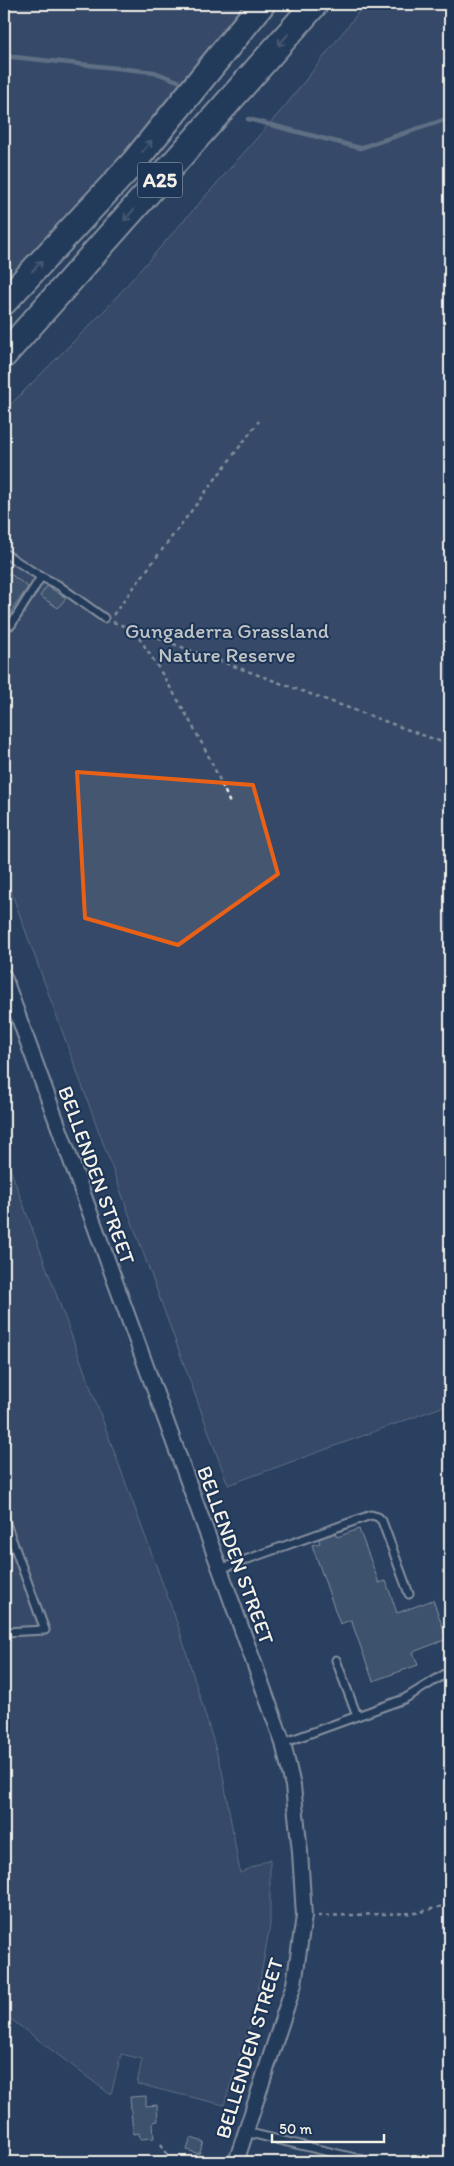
<svg xmlns="http://www.w3.org/2000/svg" width="454" height="2166" font-family="Itim,sans-serif">
  <style>
    .green { fill: #445771; stroke: #9ca4ac }
    .lines { fill: none; stroke-linecap: round; stroke-linejoin: round }
    .stream { stroke: #a1a8b0; stroke-width: 4.5 }
    .building { fill: #56677d; stroke: #f4f1e8 }
    .lane-casing { stroke: #f4f1e8; stroke-width: 11 }
    .street-casing { stroke: #f4f1e8; stroke-width: 18 }
    .highway-casing { stroke: #f4f1e8; stroke-width: 29 }
    .path { stroke: #f4f1e8; stroke-width: 2.5; stroke-dasharray: 4 4; stroke-linecap: butt }
    .lane { stroke: #1d3557; stroke-width: 7 }
    .street { stroke: #1d3557; stroke-width: 14 }
    .highway { stroke: #1d3557; stroke-width: 25 }
    .oneway { stroke: #68778a }
    .marked { fill: none; stroke: #e96117; stroke-width: 4; stroke-linejoin: round }
    .labels { text-anchor: middle; dominant-baseline: central; stroke-width: 4; stroke-linejoin: round; paint-order: stroke }
    .shield { fill: #1d3557; stroke: #b4b9bc; stroke-width: 1 }
    .shield-label { font-size: 20px; font-weight: bold; fill: #f4f1e8 }
    .park-label { font-size: 21px; fill: #bfc3c4; stroke: #1d3557 }
    .street-label { font-size: 21px; fill: #f4f1e8; stroke: #1d3557 }
  </style>
  <rect width="100%" height="100%" fill="#2a4060"/>
  <filter id="ink" filterUnits="userSpaceOnUse"><feTurbulence type="fractalNoise" baseFrequency=".02" numOctaves="2"/><feDisplacementMap in="SourceGraphic" scale="10" xChannelSelector="R" yChannelSelector="G"/><feConvolveMatrix kernelMatrix="1 2 1 2 8 2 1 2 1" color-interpolation-filters="sRGB"/></filter>
  <g filter="url(#ink)">
    <path class="green" d="M 4,4 L 249,4 L 153,123 L 4,282 Z
      M 365,4 L 450,4 L 450,1404 L 228,1485 L 4,872 L 4,411 L 103,312 L 286,105 Z
      M 4,1152 L 179,1628 L 222,1770 L 240,1873 L 270,1859 L 270,1925 L 254,2013 L 224,2105 L 137,2084 L 142,2059 L 121,2054 L 111,2095 L 4,2014 Z"/>
    <g class="lines">
      <path class="stream" d="M 4,56 L 154,72 L 178,81
        M 248,119 L 360,148 L 450,118"/>
    </g>
    <path class="building" d="M 9,573 L 28,587 L 4,622 L 4,580 Z
      M 47,586 L 66,598 L 58,608 L 40,596 Z
      M 359,1529 L 379,1583 L 386,1581 L 397,1613 L 433,1600 L 447,1639 L 413,1652 L 418,1665 L 373,1681 L 351,1620 L 340,1624 L 312,1545 L 320,1543 L 319,1539 L 335,1533 L 337,1537 Z
      M 146,2096 L 146,2106 L 157,2105 L 158,2121 L 153,2122 L 154,2138 L 140,2139 L 139,2133 L 133,2134 L 130,2097 Z
      M 191,2138 L 204,2142 L 199,2154 L 187,2150 Z"/>
    <g class="lines">
      <defs>
        <path id="lane" d="M 4,553 L 38,575 L 58,585 L 104,618
          M 11,625 L 41,577
          M 4,1518 L 45,1630 L 4,1632
          M 220,1569 L 371,1515 L 378,1517 L 382,1521 L 409,1594
          M 336,1660 L 357,1716
          M 283,1743 L 404,1699 L 450,1671
          M 245,2132 L 372,2162"/>
        <path id="street" d="M 4,977 L 220,1569 L 283,1743 L 293,1786 L 300,1852 L 304,1916 L 294,1984 L 236,2162"/>
        <path id="highway" d="M 4,302 L 134,162 L 262,4
          M 4,355 L 315,4"/>
      </defs>
      <use href="#lane" class="lane-casing"/>
      <use href="#street" class="street-casing"/>
      <use href="#highway" class="highway-casing"/>
      <path class="path" d="M 113,615 L 259,421
        M 113,622 L 450,745
        M 135,631 C 171,687 206,744 231,806
        M 318,1916 L 416,1913 L 450,1904
        M 161,2144 L 172,2162"/>
      <use href="#lane" class="lane"/>
      <use href="#street" class="street"/>
      <use href="#highway" class="highway"/>
    </g>
    <defs><path id="oneway-shaft" d="M-6 0H5M1.5-3L5.5 0L1.5 3" fill="none" stroke-width="1.6" stroke-linecap="round" stroke-linejoin="round" transform="scale(1.25)"/></defs>
    <g class="oneway">
      <use href="#oneway-shaft" transform="translate(283 40) rotate(131)"/>
      <use href="#oneway-shaft" transform="translate(147 146) rotate(-51)"/>
      <use href="#oneway-shaft" transform="translate(129 215) rotate(132)"/>
      <use href="#oneway-shaft" transform="translate(37 266) rotate(-47)"/>
    </g>
  </g>
  <path d="M0 0H454V2166H0ZM 77,772 L 253,785 L 278,874 L 178,945 L 85,918 Z" fill="#2a4060" fill-opacity=".55" fill-rule="evenodd"/>
  <path class="marked" d="M 77,772 L 253,785 L 278,874 L 178,945 L 85,918 Z"/>
  <g class="labels">
    <rect class="shield" x="137.5" y="162.5" width="45" height="35" rx="4"/>
    <g class="shield-label">
      <text x="160" y="180">A25</text>
    </g>
    <g class="park-label">
      <text x="227" y="630">Gungaderra Grassland<tspan x="227" dy="24">Nature Reserve</tspan></text>
    </g>
    <g class="street-label">
      <text transform="translate(97 1175) rotate(70)">BELLENDEN STREET</text>
      <text transform="translate(236 1555) rotate(70)">BELLENDEN STREET</text>
      <text transform="translate(249 2048) rotate(-73)">BELLENDEN STREET</text>
    </g>
  </g>
  <rect width="454" height="2166" fill="none" stroke="#1d3557" stroke-width="20"/>
  <rect x="10" y="10" width="434" height="2146" fill="none" stroke="#f4f1e8" stroke-width="2" filter="url(#ink)"/>
  <path d="M272 2134v8h112v-8" fill="none" stroke="#f4f1e8" stroke-width="2.5"/>
  <text x="279" y="2134" font-size="15" fill="#f4f1e8" stroke="#1d3557" stroke-width="4" paint-order="stroke">50 m</text>
</svg>
